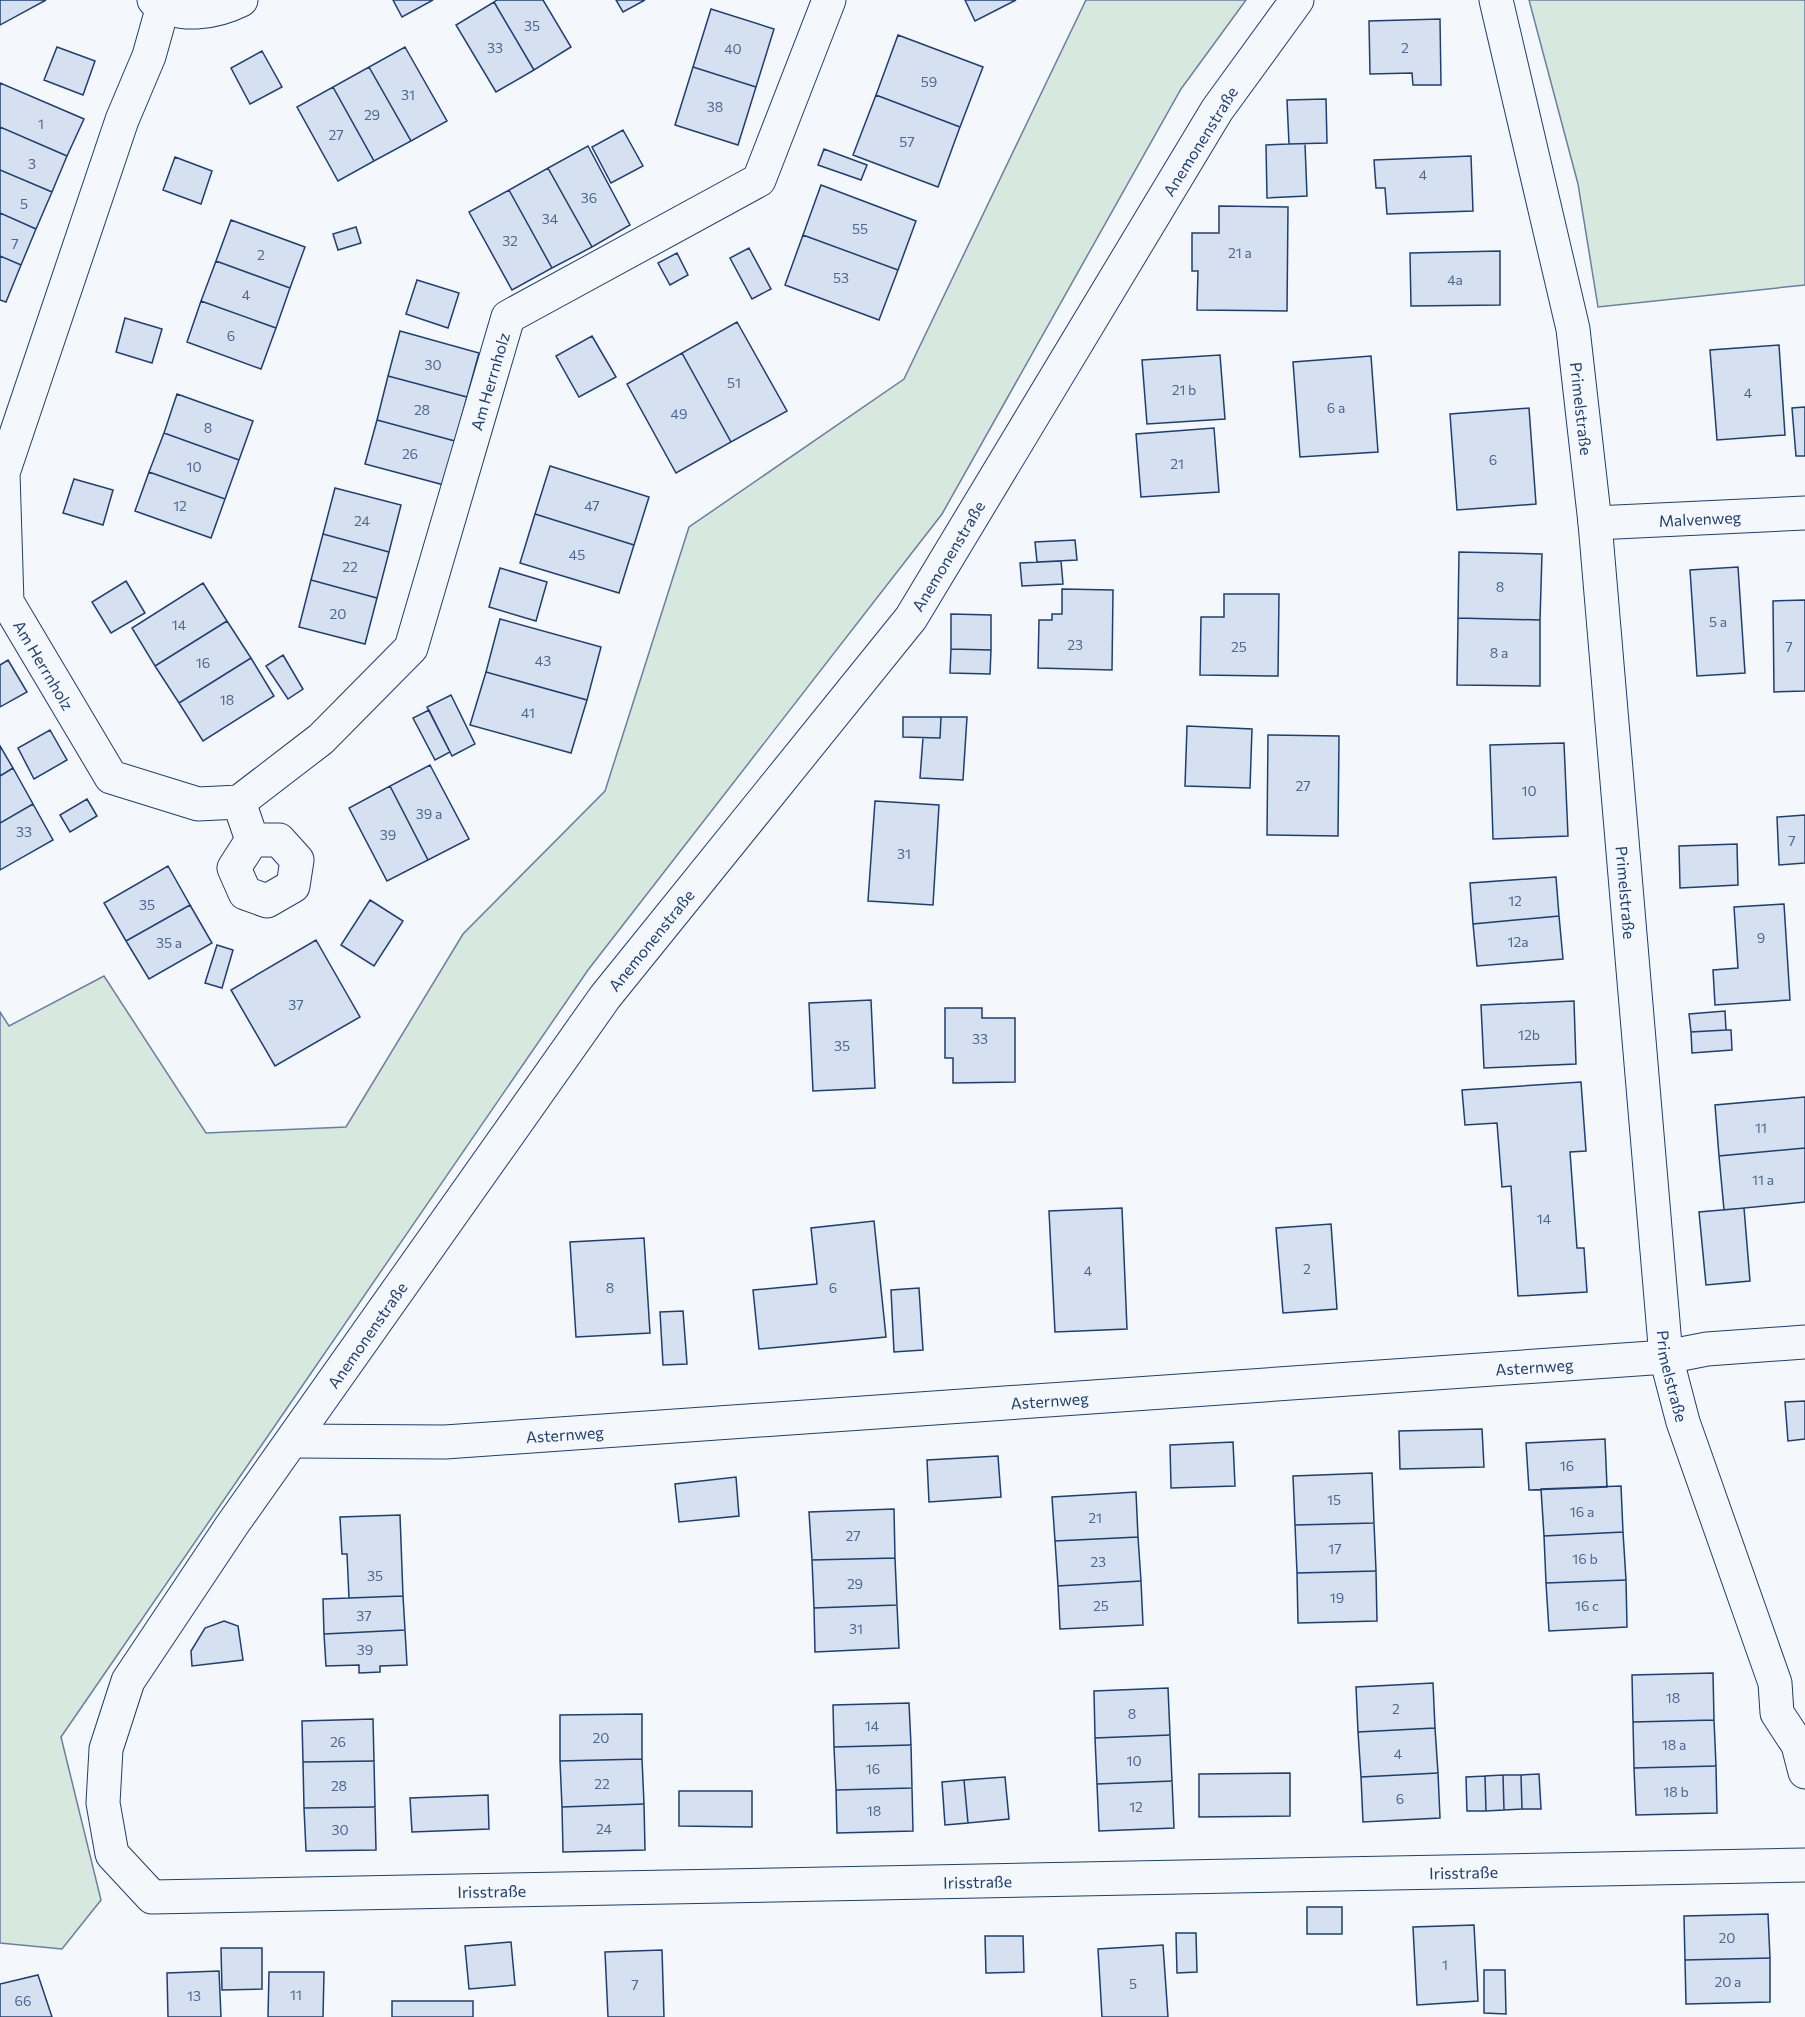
<svg xmlns="http://www.w3.org/2000/svg" width="1805" height="2017" font-family="Commissioner,sans-serif">
  <style>
    .green { fill: #d7e8df; stroke: #687fa3; stroke-width: 1.5 }
    .building { fill: #d5e0f0; stroke: #1d3f73; stroke-width: 1.5 }
    .lines { fill: none; stroke-linecap: round; stroke-linejoin: round }
    .minor-casing { stroke: #1d3f73; stroke-width: 35 }
    .minor { stroke: #f4f7fb; stroke-width: 33 }
    .labels { text-anchor: middle; dominant-baseline: central; stroke-width: 4.5; stroke-linejoin: round; paint-order: stroke }
    .number-label { font-size: 14px; fill: #4b6792 }
    .street-label { font-size: 16px; fill: #1d3f73; stroke: #f4f7fb }
  </style>
  <rect width="100%" height="100%" fill="#f4f7fb"/>
  <path class="green" d="M 1086,0 L 1246,0 L 1181,89 L 942,514 L 588,970 L 61,1737 L 101,1900 L 62,1949 L 0,1943 L 0,1012 L 9,1026 L 104,976 L 206,1133 L 346,1127 L 463,934 L 605,791 L 689,527 L 904,379 Z
    M 1529,0 L 1805,0 L 1805,285 L 1598,307 L 1578,184 Z"/>
  <path class="building" d="M 0,0 L 46,0 L 0,25 Z
    M 393,0 L 433,0 L 402,17 Z
    M 497,0 L 543,0 L 571,47 L 534,70 L 494,2 Z
    M 616,0 L 645,0 L 623,12 Z
    M 965,0 L 1016,0 L 975,21 Z
    M 494,2 L 534,70 L 496,92 L 456,25 Z
    M 711,9 L 774,29 L 756,87 L 693,67 Z
    M 1440,19 L 1441,85 L 1413,85 L 1412,73 L 1370,74 L 1369,21 Z
    M 898,35 L 983,67 L 960,127 L 876,95 Z
    M 57,47 L 95,61 L 83,95 L 44,80 Z
    M 405,47 L 447,121 L 411,141 L 369,67 Z
    M 262,51 L 282,87 L 250,104 L 231,68 Z
    M 369,67 L 411,141 L 374,161 L 333,87 Z
    M 693,67 L 756,87 L 738,145 L 675,125 Z
    M 0,83 L 84,119 L 67,156 L 0,127 Z
    M 333,87 L 374,161 L 338,181 L 297,107 Z
    M 876,95 L 960,127 L 938,187 L 853,155 Z
    M 1326,99 L 1327,143 L 1289,144 L 1287,100 Z
    M 0,127 L 67,156 L 52,192 L 0,170 Z
    M 623,130 L 643,166 L 611,183 L 592,147 Z
    M 1289,144 L 1305,144 L 1307,196 L 1267,198 L 1266,145 Z
    M 588,146 L 630,225 L 592,247 L 548,168 Z
    M 824,149 L 867,165 L 861,180 L 818,165 Z
    M 1471,156 L 1473,211 L 1387,214 L 1385,188 L 1376,188 L 1374,160 Z
    M 175,157 L 212,171 L 201,204 L 163,190 Z
    M 548,168 L 592,247 L 552,268 L 509,190 Z
    M 0,170 L 52,192 L 36,229 L 0,213 Z
    M 821,185 L 916,221 L 898,270 L 803,235 Z
    M 509,190 L 552,268 L 512,290 L 469,212 Z
    M 1219,206 L 1288,207 L 1287,311 L 1197,310 L 1198,271 L 1192,271 L 1192,233 L 1219,233 Z
    M 0,213 L 36,229 L 21,265 L 0,256 Z
    M 231,220 L 305,247 L 290,288 L 216,261 Z
    M 356,227 L 361,243 L 338,250 L 333,234 Z
    M 803,235 L 898,270 L 879,320 L 785,285 Z
    M 749,248 L 771,289 L 752,299 L 730,258 Z
    M 1500,251 L 1500,305 L 1411,306 L 1410,253 Z
    M 677,253 L 688,275 L 670,285 L 658,263 Z
    M 0,256 L 21,265 L 6,302 L 0,300 Z
    M 216,261 L 290,288 L 276,328 L 201,301 Z
    M 417,280 L 459,293 L 448,328 L 406,314 Z
    M 201,301 L 276,328 L 261,369 L 187,342 Z
    M 125,318 L 162,329 L 152,363 L 116,352 Z
    M 737,322 L 787,411 L 731,442 L 682,353 Z
    M 400,331 L 479,353 L 467,397 L 388,376 Z
    M 592,336 L 616,377 L 579,397 L 556,356 Z
    M 1779,345 L 1785,435 L 1717,440 L 1710,350 Z
    M 682,353 L 731,442 L 676,473 L 627,384 Z
    M 1220,355 L 1225,419 L 1147,424 L 1142,360 Z
    M 1371,356 L 1378,452 L 1300,457 L 1293,362 Z
    M 388,376 L 467,397 L 455,441 L 377,420 Z
    M 177,394 L 253,421 L 239,460 L 164,433 Z
    M 1805,407 L 1805,456 L 1796,456 L 1792,408 Z
    M 1529,408 L 1536,504 L 1457,510 L 1450,414 Z
    M 377,420 L 455,441 L 444,485 L 365,464 Z
    M 1214,428 L 1219,492 L 1141,497 L 1136,434 Z
    M 164,433 L 239,460 L 225,499 L 149,472 Z
    M 550,466 L 649,497 L 634,545 L 535,514 Z
    M 149,472 L 225,499 L 211,538 L 135,511 Z
    M 74,479 L 113,490 L 103,525 L 63,513 Z
    M 335,488 L 401,505 L 389,552 L 323,534 Z
    M 535,514 L 634,545 L 619,593 L 520,563 Z
    M 323,534 L 389,552 L 377,598 L 311,580 Z
    M 1075,540 L 1077,560 L 1037,562 L 1035,542 Z
    M 1459,552 L 1542,554 L 1540,620 L 1458,618 Z
    M 1061,561 L 1063,584 L 1022,586 L 1020,563 Z
    M 1738,567 L 1745,673 L 1697,676 L 1690,570 Z
    M 500,568 L 547,582 L 536,621 L 489,607 Z
    M 311,580 L 377,598 L 365,644 L 299,627 Z
    M 126,581 L 145,613 L 111,633 L 92,602 Z
    M 203,583 L 227,621 L 155,666 L 132,628 Z
    M 1062,589 L 1113,590 L 1112,670 L 1038,668 L 1039,620 L 1052,620 L 1052,614 L 1062,614 Z
    M 1224,594 L 1279,594 L 1278,676 L 1200,675 L 1201,617 L 1224,617 Z
    M 1805,600 L 1805,691 L 1774,692 L 1773,601 Z
    M 951,614 L 991,615 L 991,650 L 951,649 Z
    M 1458,618 L 1540,620 L 1540,686 L 1457,685 Z
    M 500,619 L 601,647 L 587,700 L 486,672 Z
    M 227,621 L 251,658 L 179,703 L 155,666 Z
    M 951,649 L 991,650 L 990,674 L 950,673 Z
    M 283,655 L 303,689 L 288,699 L 266,666 Z
    M 251,658 L 274,696 L 203,741 L 179,703 Z
    M 8,660 L 27,692 L 0,707 L 0,665 Z
    M 486,672 L 587,700 L 571,753 L 470,725 Z
    M 451,695 L 475,744 L 452,756 L 427,707 Z
    M 429,710 L 450,752 L 435,760 L 413,718 Z
    M 903,717 L 941,717 L 940,738 L 903,737 Z
    M 941,717 L 967,717 L 963,780 L 920,778 L 923,738 L 940,738 Z
    M 1187,726 L 1252,729 L 1250,788 L 1185,786 Z
    M 50,730 L 67,760 L 34,779 L 18,748 Z
    M 1268,735 L 1339,736 L 1338,836 L 1267,835 Z
    M 1564,743 L 1568,836 L 1493,839 L 1490,745 Z
    M 0,746 L 13,768 L 0,776 Z
    M 430,765 L 469,839 L 428,860 L 390,786 Z
    M 13,768 L 33,804 L 0,823 L 0,776 Z
    M 390,786 L 428,860 L 387,881 L 349,808 Z
    M 87,799 L 97,816 L 70,832 L 60,815 Z
    M 875,801 L 939,805 L 933,905 L 868,901 Z
    M 33,804 L 53,840 L 0,870 L 0,823 Z
    M 1805,815 L 1805,863 L 1779,865 L 1777,817 Z
    M 1737,844 L 1738,885 L 1680,888 L 1679,846 Z
    M 168,866 L 190,905 L 126,941 L 104,903 Z
    M 1556,877 L 1559,916 L 1473,924 L 1470,883 Z
    M 370,900 L 403,921 L 374,966 L 341,945 Z
    M 1784,904 L 1790,1000 L 1715,1005 L 1713,970 L 1738,968 L 1734,907 Z
    M 190,905 L 212,943 L 149,979 L 126,941 Z
    M 1559,916 L 1563,959 L 1477,966 L 1473,924 Z
    M 316,940 L 360,1017 L 275,1066 L 231,990 Z
    M 217,945 L 233,950 L 222,988 L 205,983 Z
    M 871,1000 L 875,1088 L 813,1091 L 809,1003 Z
    M 1574,1001 L 1576,1064 L 1484,1068 L 1481,1005 Z
    M 945,1008 L 982,1008 L 982,1018 L 1015,1018 L 1015,1082 L 953,1083 L 953,1058 L 945,1058 Z
    M 1725,1011 L 1726,1030 L 1691,1032 L 1689,1014 Z
    M 1726,1030 L 1731,1030 L 1732,1050 L 1692,1053 L 1691,1032 Z
    M 1581,1082 L 1586,1151 L 1570,1152 L 1577,1248 L 1584,1248 L 1587,1292 L 1518,1296 L 1511,1186 L 1502,1187 L 1497,1123 L 1465,1125 L 1462,1090 Z
    M 1805,1097 L 1805,1148 L 1719,1156 L 1715,1105 Z
    M 1805,1148 L 1805,1202 L 1724,1210 L 1719,1156 Z
    M 1122,1208 L 1127,1329 L 1055,1332 L 1049,1211 Z
    M 1744,1208 L 1750,1281 L 1706,1285 L 1699,1212 Z
    M 874,1221 L 886,1337 L 759,1349 L 753,1290 L 817,1284 L 811,1228 Z
    M 1331,1224 L 1337,1309 L 1283,1313 L 1276,1228 Z
    M 644,1238 L 650,1333 L 576,1337 L 570,1242 Z
    M 919,1288 L 923,1350 L 894,1352 L 891,1290 Z
    M 683,1311 L 687,1364 L 663,1365 L 660,1312 Z
    M 1805,1401 L 1805,1439 L 1788,1441 L 1785,1402 Z
    M 1482,1429 L 1484,1467 L 1400,1469 L 1399,1431 Z
    M 1605,1439 L 1607,1487 L 1529,1490 L 1526,1443 Z
    M 1233,1442 L 1235,1486 L 1171,1488 L 1170,1445 Z
    M 998,1456 L 1001,1497 L 929,1502 L 927,1460 Z
    M 1372,1473 L 1374,1523 L 1295,1525 L 1293,1476 Z
    M 736,1477 L 739,1516 L 679,1522 L 675,1484 Z
    M 1621,1486 L 1623,1532 L 1544,1536 L 1541,1489 Z
    M 1136,1492 L 1138,1537 L 1055,1541 L 1052,1497 Z
    M 894,1509 L 895,1558 L 812,1560 L 809,1512 Z
    M 400,1515 L 403,1596 L 349,1598 L 347,1554 L 342,1554 L 340,1517 Z
    M 1374,1523 L 1376,1571 L 1297,1573 L 1295,1525 Z
    M 1623,1532 L 1626,1580 L 1546,1583 L 1544,1536 Z
    M 1138,1537 L 1141,1581 L 1058,1586 L 1055,1541 Z
    M 895,1558 L 897,1605 L 814,1608 L 812,1560 Z
    M 1376,1571 L 1377,1621 L 1298,1623 L 1297,1573 Z
    M 1626,1580 L 1627,1627 L 1549,1631 L 1546,1583 Z
    M 1141,1581 L 1143,1625 L 1060,1629 L 1058,1586 Z
    M 403,1596 L 405,1630 L 324,1634 L 323,1599 Z
    M 897,1605 L 899,1648 L 815,1652 L 814,1608 Z
    M 224,1621 L 238,1626 L 243,1660 L 192,1666 L 191,1651 L 205,1628 Z
    M 405,1630 L 407,1665 L 380,1666 L 380,1672 L 359,1673 L 359,1665 L 326,1666 L 324,1634 Z
    M 1713,1673 L 1714,1720 L 1633,1722 L 1632,1675 Z
    M 1433,1683 L 1435,1728 L 1358,1732 L 1356,1687 Z
    M 1168,1688 L 1170,1735 L 1095,1738 L 1094,1691 Z
    M 909,1703 L 911,1745 L 834,1747 L 833,1705 Z
    M 642,1714 L 642,1759 L 560,1761 L 560,1715 Z
    M 373,1719 L 374,1761 L 303,1762 L 302,1721 Z
    M 1714,1720 L 1716,1766 L 1634,1768 L 1633,1722 Z
    M 1435,1728 L 1438,1773 L 1361,1777 L 1358,1732 Z
    M 1170,1735 L 1172,1781 L 1097,1784 L 1095,1738 Z
    M 911,1745 L 912,1788 L 836,1790 L 834,1747 Z
    M 642,1759 L 644,1804 L 562,1807 L 560,1761 Z
    M 374,1761 L 375,1807 L 304,1808 L 303,1762 Z
    M 1716,1766 L 1717,1813 L 1636,1815 L 1634,1768 Z
    M 1290,1773 L 1290,1816 L 1199,1817 L 1199,1774 Z
    M 1438,1773 L 1440,1818 L 1363,1822 L 1361,1777 Z
    M 1539,1774 L 1541,1809 L 1522,1809 L 1521,1775 Z
    M 1503,1775 L 1504,1810 L 1486,1811 L 1485,1776 Z
    M 1503,1775 L 1521,1775 L 1522,1809 L 1504,1810 Z
    M 1485,1776 L 1486,1811 L 1467,1811 L 1466,1777 Z
    M 1005,1777 L 1009,1819 L 968,1823 L 964,1780 Z
    M 964,1780 L 968,1823 L 945,1825 L 942,1782 Z
    M 1172,1781 L 1174,1828 L 1099,1831 L 1097,1784 Z
    M 912,1788 L 913,1831 L 837,1833 L 836,1790 Z
    M 679,1791 L 752,1791 L 752,1827 L 679,1826 Z
    M 488,1795 L 489,1829 L 412,1832 L 410,1798 Z
    M 644,1804 L 645,1850 L 563,1852 L 562,1807 Z
    M 375,1807 L 376,1850 L 306,1851 L 304,1808 Z
    M 1307,1907 L 1342,1907 L 1342,1934 L 1307,1934 Z
    M 1768,1914 L 1770,1958 L 1685,1960 L 1684,1916 Z
    M 1474,1925 L 1478,2001 L 1417,2005 L 1413,1927 Z
    M 1176,1933 L 1196,1933 L 1197,1972 L 1177,1973 Z
    M 985,1936 L 1023,1936 L 1024,1972 L 986,1973 Z
    M 511,1942 L 515,1985 L 469,1989 L 465,1946 Z
    M 1163,1945 L 1168,2017 L 1102,2017 L 1098,1949 Z
    M 221,1948 L 262,1948 L 262,1989 L 222,1990 Z
    M 662,1950 L 664,2017 L 608,2017 L 605,1952 Z
    M 1770,1958 L 1770,2002 L 1686,2004 L 1685,1960 Z
    M 1484,1970 L 1505,1970 L 1506,2014 L 1484,2013 Z
    M 219,1971 L 221,2017 L 168,2017 L 167,1973 Z
    M 269,1972 L 324,1972 L 323,2017 L 268,2017 Z
    M 38,1975 L 52,2017 L 0,2017 L 0,1984 Z
    M 392,2001 L 473,2001 L 473,2017 L 392,2017 Z"/>
  <g class="lines">
    <defs>
      <g id="minor">
        <path d="M 154,0 C 179,19 215,13 241,0"/>
        <path id="s1" d="M 1297,0 L 1217,110 L 911,618 L 605,997 L 232,1525 L 128,1681 L 106,1749 L 103,1803 L 112,1854 L 152,1897 L 1805,1865"/>
        <path id="s2" d="M 1496,0 L 1573,329 L 1595,523 L 1666,1357 L 1683,1422 L 1775,1683 L 1777,1713 L 1798,1745 L 1805,1772"/>
        <path id="s3" d="M 163,6 L 149,56 L 122,120 L 3,473 L 7,602 L 111,777 L 198,804 L 239,802 L 321,739 L 411,648 L 508,317 L 759,180 L 829,0"/>
        <path id="s4" d="M 1595,523 L 1805,513"/>
        <path d="M 239,802 L 252,840 L 234,868 L 245,893 L 267,901 L 293,886 L 297,860 L 279,840 L 252,840"/>
        <path id="s5" d="M 293,1441 L 445,1442 L 1666,1357 L 1707,1349 L 1805,1342"/>
      </g>
    </defs>
    <use href="#minor" class="minor-casing"/>
    <use href="#minor" class="minor"/>
  </g>
  <g class="labels">
    <g class="number-label">
      <text x="532" y="25">35</text>
      <text x="495" y="47">33</text>
      <text x="1405" y="47">2</text>
      <text x="733" y="48">40</text>
      <text x="929" y="81">59</text>
      <text x="408" y="94">31</text>
      <text x="715" y="106">38</text>
      <text x="372" y="114">29</text>
      <text x="41" y="123">1</text>
      <text x="336" y="134">27</text>
      <text x="907" y="141">57</text>
      <text x="32" y="163">3</text>
      <text x="1423" y="174">4</text>
      <text x="589" y="197">36</text>
      <text x="24" y="203">5</text>
      <text x="550" y="218">34</text>
      <text x="860" y="228">55</text>
      <text x="510" y="240">32</text>
      <text x="15" y="243">7</text>
      <text x="1240" y="252">21 a</text>
      <text x="261" y="254">2</text>
      <text x="841" y="277">53</text>
      <text x="1455" y="279">4a</text>
      <text x="246" y="294">4</text>
      <text x="231" y="335">6</text>
      <text x="433" y="364">30</text>
      <text x="734" y="382">51</text>
      <text x="1184" y="389">21 b</text>
      <text x="1748" y="392">4</text>
      <text x="1336" y="407">6 a</text>
      <text x="422" y="409">28</text>
      <text x="679" y="413">49</text>
      <text x="208" y="427">8</text>
      <text x="410" y="453">26</text>
      <text x="1493" y="459">6</text>
      <text x="1177" y="463">21</text>
      <text x="194" y="466">10</text>
      <text x="180" y="505">12</text>
      <text x="592" y="505">47</text>
      <text x="362" y="520">24</text>
      <text x="577" y="554">45</text>
      <text x="350" y="566">22</text>
      <text x="1500" y="586">8</text>
      <text x="338" y="613">20</text>
      <text x="1718" y="621">5 a</text>
      <text x="179" y="624">14</text>
      <text x="1075" y="644">23</text>
      <text x="1239" y="646">25</text>
      <text x="1789" y="646">7</text>
      <text x="1499" y="652">8 a</text>
      <text x="543" y="660">43</text>
      <text x="203" y="662">16</text>
      <text x="227" y="699">18</text>
      <text x="528" y="712">41</text>
      <text x="1303" y="785">27</text>
      <text x="1529" y="790">10</text>
      <text x="429" y="813">39 a</text>
      <text x="24" y="831">33</text>
      <text x="388" y="834">39</text>
      <text x="1792" y="840">7</text>
      <text x="904" y="853">31</text>
      <text x="1515" y="900">12</text>
      <text x="147" y="904">35</text>
      <text x="1761" y="937">9</text>
      <text x="1518" y="941">12a</text>
      <text x="169" y="942">35 a</text>
      <text x="296" y="1004">37</text>
      <text x="1529" y="1034">12b</text>
      <text x="980" y="1038">33</text>
      <text x="842" y="1045">35</text>
      <text x="1761" y="1127">11</text>
      <text x="1763" y="1179">11 a</text>
      <text x="1544" y="1218">14</text>
      <text x="1307" y="1268">2</text>
      <text x="1088" y="1270">4</text>
      <text x="610" y="1287">8</text>
      <text x="833" y="1287">6</text>
      <text x="1567" y="1465">16</text>
      <text x="1334" y="1499">15</text>
      <text x="1582" y="1511">16 a</text>
      <text x="1095" y="1517">21</text>
      <text x="853" y="1535">27</text>
      <text x="1335" y="1548">17</text>
      <text x="1585" y="1558">16 b</text>
      <text x="1098" y="1561">23</text>
      <text x="375" y="1575">35</text>
      <text x="855" y="1583">29</text>
      <text x="1337" y="1597">19</text>
      <text x="1101" y="1605">25</text>
      <text x="1587" y="1605">16 c</text>
      <text x="364" y="1615">37</text>
      <text x="856" y="1628">31</text>
      <text x="365" y="1649">39</text>
      <text x="1673" y="1697">18</text>
      <text x="1396" y="1708">2</text>
      <text x="1132" y="1713">8</text>
      <text x="872" y="1725">14</text>
      <text x="601" y="1737">20</text>
      <text x="338" y="1741">26</text>
      <text x="1674" y="1744">18 a</text>
      <text x="1398" y="1753">4</text>
      <text x="1134" y="1760">10</text>
      <text x="873" y="1768">16</text>
      <text x="602" y="1783">22</text>
      <text x="339" y="1785">28</text>
      <text x="1676" y="1791">18 b</text>
      <text x="1400" y="1798">6</text>
      <text x="1136" y="1806">12</text>
      <text x="874" y="1810">18</text>
      <text x="604" y="1828">24</text>
      <text x="340" y="1829">30</text>
      <text x="1727" y="1937">20</text>
      <text x="1445" y="1964">1</text>
      <text x="1728" y="1981">20 a</text>
      <text x="1133" y="1983">5</text>
      <text x="635" y="1984">7</text>
      <text x="296" y="1994">11</text>
      <text x="194" y="1995">13</text>
      <text x="23" y="2000">66</text>
    </g>
    <g class="street-label">
      <text transform="translate(1200 141) rotate(-58)">Anemonenstraße</text>
      <text stroke="none"><textPath href="#s3" startOffset="1468">Am Herrnholz</textPath></text>
      <text stroke="none"><textPath href="#s2" startOffset="418">Primelstraße</textPath></text>
      <text stroke="none"><textPath href="#s4" startOffset="105">Malvenweg</textPath></text>
      <text transform="translate(948 556) rotate(-59)">Anemonenstraße</text>
      <text stroke="none"><textPath href="#s3" startOffset="696">Am Herrnholz</textPath></text>
      <text stroke="none"><textPath href="#s2" startOffset="904">Primelstraße</textPath></text>
      <text transform="translate(651 940) rotate(-51)">Anemonenstraße</text>
      <text transform="translate(367 1335) rotate(-55)">Anemonenstraße</text>
      <text stroke="none"><textPath href="#s5" startOffset="1244">Asternweg</textPath></text>
      <text stroke="none"><textPath href="#s2" startOffset="1390">Primelstraße</textPath></text>
      <text stroke="none"><textPath href="#s5" startOffset="758">Asternweg</textPath></text>
      <text stroke="none"><textPath href="#s5" startOffset="272">Asternweg</textPath></text>
      <text stroke="none"><textPath href="#s1" startOffset="3598">Irisstraße</textPath></text>
      <text stroke="none"><textPath href="#s1" startOffset="3112">Irisstraße</textPath></text>
      <text stroke="none"><textPath href="#s1" startOffset="2626">Irisstraße</textPath></text>
    </g>
  </g>
</svg>
